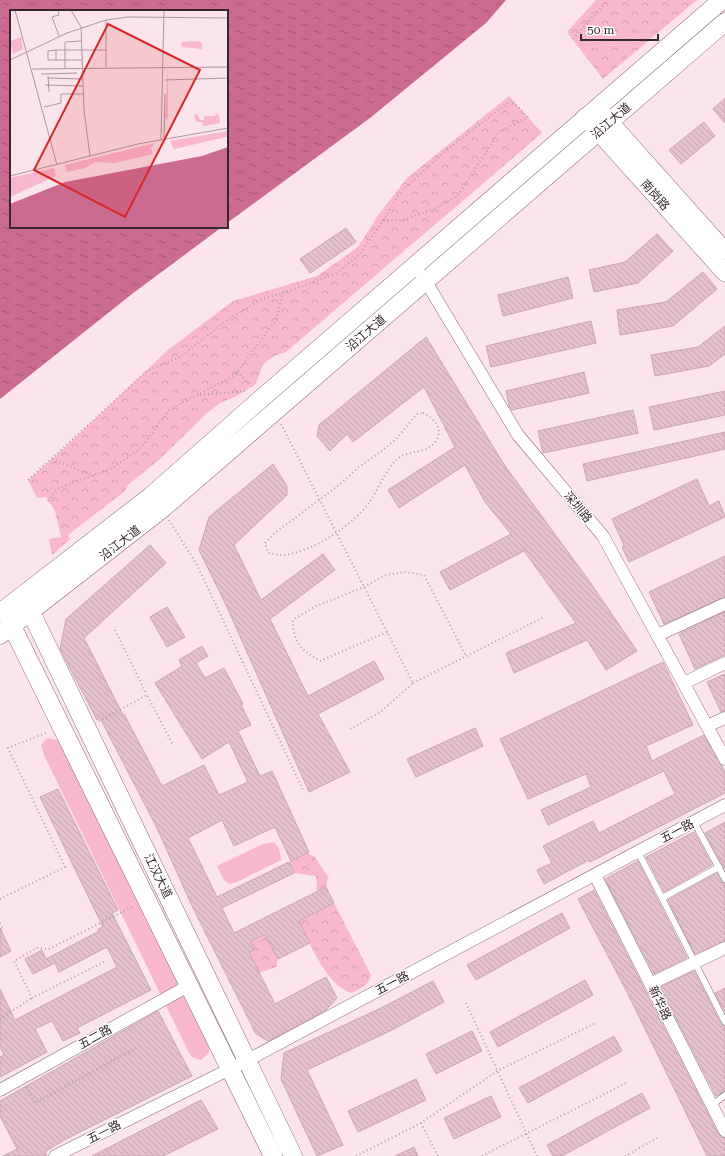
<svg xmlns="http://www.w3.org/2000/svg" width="725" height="1156" font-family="'Roboto Serif','Noto Sans SC',serif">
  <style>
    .grass { fill: #f9b7cf }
    .forest { fill: url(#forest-crowns) }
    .water { fill: url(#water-ripples) }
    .building { fill: url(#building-back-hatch); stroke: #cba7b3 }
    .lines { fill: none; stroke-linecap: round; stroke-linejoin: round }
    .lane-casing { stroke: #8b6b76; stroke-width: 7 }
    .street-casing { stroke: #8b6b76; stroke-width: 13 }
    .secondary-casing { stroke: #8b6b76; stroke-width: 18 }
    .primary-casing { stroke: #8b6b76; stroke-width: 19 }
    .path { stroke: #b29ea5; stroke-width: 2; stroke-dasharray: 1 3; stroke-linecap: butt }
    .lane { stroke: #fff; stroke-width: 6 }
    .street { stroke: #fff; stroke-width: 12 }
    .secondary { stroke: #fff; stroke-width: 17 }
    .primary { stroke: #fff; stroke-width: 18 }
    .labels { text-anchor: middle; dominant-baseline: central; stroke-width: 3; stroke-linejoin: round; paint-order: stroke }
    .street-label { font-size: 12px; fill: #36282d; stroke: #fff }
    .inset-road { fill: none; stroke: #ac999f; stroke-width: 1 }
    .view { fill: #d62828; fill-opacity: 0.15; stroke: #d62828; stroke-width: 2 }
    .inset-edge { fill: none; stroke: #36282d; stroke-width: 2 }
  </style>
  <defs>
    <pattern id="forest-crowns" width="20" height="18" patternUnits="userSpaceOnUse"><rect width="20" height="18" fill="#f9b7cf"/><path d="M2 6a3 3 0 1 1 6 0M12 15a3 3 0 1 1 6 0" fill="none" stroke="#d69db2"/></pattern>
    <pattern id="water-ripples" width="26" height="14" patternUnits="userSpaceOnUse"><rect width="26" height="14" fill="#cc6b92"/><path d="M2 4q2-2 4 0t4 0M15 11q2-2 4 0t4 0" fill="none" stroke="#a65878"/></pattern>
    <pattern id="building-back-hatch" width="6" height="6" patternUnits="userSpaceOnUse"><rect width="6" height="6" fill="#e4c0cc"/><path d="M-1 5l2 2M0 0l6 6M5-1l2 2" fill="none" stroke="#c4a5b0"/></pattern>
  </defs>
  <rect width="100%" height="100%" fill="#fbe4eb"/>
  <path class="grass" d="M 47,738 L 57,740 L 67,749 L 209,1046 L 209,1053 L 201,1060 L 194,1058 L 190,1055 L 44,755 L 41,745 Z
    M 274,842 L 279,848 L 281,860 L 237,882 L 229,884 L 224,880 L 217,866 L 263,844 Z"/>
  <path class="forest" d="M 596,0 L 697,0 L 603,79 L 567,32 Z
    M 509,96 L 542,133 L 286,352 L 274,356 L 263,364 L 256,384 L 235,397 L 220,403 L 207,413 L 160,459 L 129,484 L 125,491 L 68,535 L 70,539 L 52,555 L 49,539 L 61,537 L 55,511 L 46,497 L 37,498 L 28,480 L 61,451 L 168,350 L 233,301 L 317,276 L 358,247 L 379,214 L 407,178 Z
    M 309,852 L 309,854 L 315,857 L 328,877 L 326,887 L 317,891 L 316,876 L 294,873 L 289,862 Z
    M 334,903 L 371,975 C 369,986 359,989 351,993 C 326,984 310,944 299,921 Z
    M 265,934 L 278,959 L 276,967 L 259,973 L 249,952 L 251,941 Z"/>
  <path class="water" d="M 0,0 L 506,0 L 486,23 L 370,118 L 227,223 L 227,11 L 11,11 L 11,227 L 222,227 L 132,294 L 0,399 Z"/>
  <path class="building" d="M 725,98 L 725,123 L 713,109 Z
    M 704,122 L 715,136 L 681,164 L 669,150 Z
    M 346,228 L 356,242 L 310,273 L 300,259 Z
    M 657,234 L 673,251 L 638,283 L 594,292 L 589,270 L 625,262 Z
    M 703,272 L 717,289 L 673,326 L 620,335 L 617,310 L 666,302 Z
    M 568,277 L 573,298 L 503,316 L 498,295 Z
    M 591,321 L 596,343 L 491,367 L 486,346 Z
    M 725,326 L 725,354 L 709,366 L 655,376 L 651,355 L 698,347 Z
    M 426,337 L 505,466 L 590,582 L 637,651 L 606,670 L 587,640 L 514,673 L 506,653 L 576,623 L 524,551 L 450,590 L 440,572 L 511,534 L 485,502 L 465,465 L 399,508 L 388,490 L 455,447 L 424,387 L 353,442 L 347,434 L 330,451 L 317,436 L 319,425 Z
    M 584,372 L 589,393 L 512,410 L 509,405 L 506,391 Z
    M 725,391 L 725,415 L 654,430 L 649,407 Z
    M 633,410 L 638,433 L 543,453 L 538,431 Z
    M 725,432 L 725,449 L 587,481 L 583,464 Z
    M 273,464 L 287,486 L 287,495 L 234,545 L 261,600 L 323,554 L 335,570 L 270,619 L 308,696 L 374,661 L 384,679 L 318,714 L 350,772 L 309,792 L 227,607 L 199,550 L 209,517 Z
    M 697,479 L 709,506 L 719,501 L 725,517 L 629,562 L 622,547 L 624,545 L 612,519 Z
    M 150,545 L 166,563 L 84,638 L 123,715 L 124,714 L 162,786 L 204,765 L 219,795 L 248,782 L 229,742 L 202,759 L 155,683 L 182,666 L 179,660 L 202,646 L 208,656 L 196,663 L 205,678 L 224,668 L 243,704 L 241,705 L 251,725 L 238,731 L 260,776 L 272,771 L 309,852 L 291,861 L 275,827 L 234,846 L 222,820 L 188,838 L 217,897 L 289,862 L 294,873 L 222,908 L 234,933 L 326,887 L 334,903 L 299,921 L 310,943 L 278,959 L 265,934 L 251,941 L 255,949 L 249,952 L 275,1004 L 326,977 L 337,998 L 326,1010 L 268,1041 L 256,1034 L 193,908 L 156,826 L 100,718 L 97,720 L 60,649 L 66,619 Z
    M 725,556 L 725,597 L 664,624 L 649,592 Z
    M 167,607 L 185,637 L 167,647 L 150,617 Z
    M 725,612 L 725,655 L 695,669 L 679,634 Z
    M 663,662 L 693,725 L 646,746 L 652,761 L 704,735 L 725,772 L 725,793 L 590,862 L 589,860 L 544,884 L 537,870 L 552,863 L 543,846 L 593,821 L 599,833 L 675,794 L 664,771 L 548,825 L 541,810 L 591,787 L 586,774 L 528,799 L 500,739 Z
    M 725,674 L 725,711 L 721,712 L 707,682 Z
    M 475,728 L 483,746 L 416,777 L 407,759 Z
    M 58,789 L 118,910 L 112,913 L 151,990 L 77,1028 L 80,1033 L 63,1041 L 52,1021 L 35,1029 L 47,1052 L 0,1077 L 0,1057 L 4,1055 L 0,1047 L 0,989 L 15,1020 L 117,967 L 107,947 L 59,972 L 55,963 L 33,974 L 25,959 L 42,950 L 46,959 L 99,931 L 98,929 L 103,927 L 40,797 Z
    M 725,822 L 725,870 L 705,833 Z
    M 694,832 L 712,865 L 664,892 L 646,857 Z
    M 638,861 L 687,958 L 654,974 L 605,879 Z
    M 717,873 L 721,881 L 725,883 L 725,941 L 695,954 L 668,900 Z
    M 594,890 L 718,1134 L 725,1138 L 725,1156 L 707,1156 L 628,994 L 578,899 Z
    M 562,913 L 570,928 L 476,980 L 467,965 Z
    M 0,928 L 11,951 L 0,957 Z
    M 694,971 L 721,1024 L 725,1026 L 725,1091 L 716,1096 L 660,987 Z
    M 585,980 L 593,995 L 498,1047 L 490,1032 Z
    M 433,981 L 444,1002 L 392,1030 L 307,1070 L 343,1145 L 317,1156 L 281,1079 L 284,1053 L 381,1008 Z
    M 725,988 L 725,1012 L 715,993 Z
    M 158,1011 L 192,1076 L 66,1139 L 45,1152 L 47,1156 L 3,1156 L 17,1149 L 0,1116 L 0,1101 Z
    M 472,1031 L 482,1051 L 436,1074 L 426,1054 Z
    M 614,1036 L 622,1051 L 528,1103 L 519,1088 Z
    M 416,1079 L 426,1100 L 358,1132 L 348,1111 Z
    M 642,1093 L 650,1108 L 562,1156 L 553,1156 L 547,1145 Z
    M 491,1096 L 501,1117 L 454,1139 L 444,1118 Z
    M 201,1100 L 218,1129 L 163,1156 L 92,1156 Z
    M 414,1147 L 418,1156 L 395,1156 Z"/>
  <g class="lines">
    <defs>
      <path id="lane" d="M 694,822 L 725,879
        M 638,852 L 662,898
        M 719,867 L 662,898 L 725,1022
        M 711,1106 L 725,1095"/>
      <path id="street" d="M 422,275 L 518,435 L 603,536 L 725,759
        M 658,635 L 725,604
        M 684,683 L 725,663
        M 707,726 L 725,718
        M 595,875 L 725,1131
        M 650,984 L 725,948
        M 0,1090 L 190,985
        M 55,1156 L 246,1061 L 725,805"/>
      <path id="secondary" d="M 600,111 L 725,251
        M 585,117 L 725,273"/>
      <path id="primary" d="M 26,602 L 293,1156
        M 0,613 L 151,496 L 262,398 L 722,0
        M 7,616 L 273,1156
        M 0,635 L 162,509 L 725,22"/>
    </defs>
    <use href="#lane" class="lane-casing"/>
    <use href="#street" class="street-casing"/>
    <use href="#secondary" class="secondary-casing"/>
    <use href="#primary" class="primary-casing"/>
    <path class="path" d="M 573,39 L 608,0
      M 237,372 L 252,386
      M 200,395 L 245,391
      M 423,413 C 433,417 443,428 437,439 C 429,455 409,449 397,459 C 386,469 378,490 369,503 C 353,525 309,555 280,555 C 276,555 272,553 268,553 L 265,543 L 275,533 L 339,485 L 360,466 L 383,450 L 397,438 L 417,414 Z
      M 281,424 L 413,683 L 379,713 L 350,729
      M 52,459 L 94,476
      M 28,480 L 147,371 L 180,357 L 230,318 L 262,299 L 283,293 L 337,273 L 360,254 L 383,221 L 403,220 L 441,206 L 459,194 L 499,132 L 528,117 L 511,100 L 442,154 L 400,193 L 383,221
      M 48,501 L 57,489 L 114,467 L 141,448 L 170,409 L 235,375 L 276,320 L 283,293
      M 169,520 L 197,565 L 303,790
      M 115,630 L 147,695
      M 387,632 L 320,661 C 301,650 293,643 293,620 L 314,607 L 364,587 L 386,575 L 405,572 L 424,575 L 466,656
      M 413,683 L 544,617
      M 99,721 L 147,695 L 173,745
      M 0,899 L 65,867 L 8,748 L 48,732
      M 0,923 L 3,929 L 0,930
      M 104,962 L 32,998 L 14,961 L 37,948 L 49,949 L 134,906
      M 466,1003 L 537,1156
      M 0,1019 L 32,998
      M 27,1087 L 35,1103 L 138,1047
      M 421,1123 L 438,1156
      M 356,1156 L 421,1123 L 497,1071 L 596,1023
      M 482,1156 L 628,1082
      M 625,1156 L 657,1138"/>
    <use href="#lane" class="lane"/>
    <use href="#street" class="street"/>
    <use href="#secondary" class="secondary"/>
    <use href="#primary" class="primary"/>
  </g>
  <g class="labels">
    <g class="street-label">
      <text transform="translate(611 121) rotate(-41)">沿江大道</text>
      <text transform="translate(655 195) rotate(48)">南岗路</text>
      <text transform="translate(366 333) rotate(-41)">沿江大道</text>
      <text transform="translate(578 507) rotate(50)">深圳路</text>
      <text transform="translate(120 543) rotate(-38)">沿江大道</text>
      <text transform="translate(677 831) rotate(-28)">五一路</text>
      <text transform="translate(158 876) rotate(64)">江汉大道</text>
      <text transform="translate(392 983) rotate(-28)">五一路</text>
      <text transform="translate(660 1003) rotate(64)">新华路</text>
      <text transform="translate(95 1037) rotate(-29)">五二路</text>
      <text transform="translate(104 1132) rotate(-27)">五一路</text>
    </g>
  </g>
  <g transform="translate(10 10)">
    <rect width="218" height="218" fill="#fbe4eb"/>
    <path d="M 188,31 L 192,33 L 192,39 L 172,37 L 171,34 L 172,32 ZM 158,59 L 158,108 L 157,110 L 155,107 ZM 218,121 L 218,126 L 212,128 L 164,139 L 160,131 Z" fill="#f9b7cf"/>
    <path d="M 11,27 L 13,39 L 3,44 L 0,31 ZM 206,103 L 209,105 L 210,113 L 193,116 L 192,112 L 186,112 L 184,105 L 187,104 L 190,110 L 194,110 L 194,106 L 205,106 ZM 145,133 L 141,138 L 143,144 L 105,153 L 86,152 L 75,158 L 57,162 L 55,155 ZM 44,158 L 46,166 L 0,187 L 0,168 Z" fill="#f9b7cf"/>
    <path d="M 218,137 L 218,218 L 0,218 L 0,194 L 55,172 L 192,146 Z" fill="#cc6b92"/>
    <path class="inset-road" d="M 5,0 L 47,155M 48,0 L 49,5 L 42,7 L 49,26M 61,0 L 71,17 L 74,100 L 80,146M 218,2 L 218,24M 96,10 L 96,57M 46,40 L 46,50 L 38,50 L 38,41 L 46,40 L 97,40M 0,50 L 57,23 L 96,10 L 118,7 L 218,8M 46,50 L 72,50M 55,58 L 55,32 L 71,31M 22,59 L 218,57M 31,64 L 67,63M 38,66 L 39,82M 38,68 L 73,69M 155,70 L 218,68M 35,75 L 73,76M 34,97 L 51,93 L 51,84 L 73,84M 218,115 L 218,87M 154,129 L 155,84M 151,130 L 154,0M 0,166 L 128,134 L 218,118"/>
    <path class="view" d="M 98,14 L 190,60 L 115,207 L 24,160 Z"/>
    <rect width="218" height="218" class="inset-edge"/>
  </g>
  <path d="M581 34v6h77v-6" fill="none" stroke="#36282d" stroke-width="2"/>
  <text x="587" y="34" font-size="12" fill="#36282d" stroke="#ffffff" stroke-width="3" paint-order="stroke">50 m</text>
</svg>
